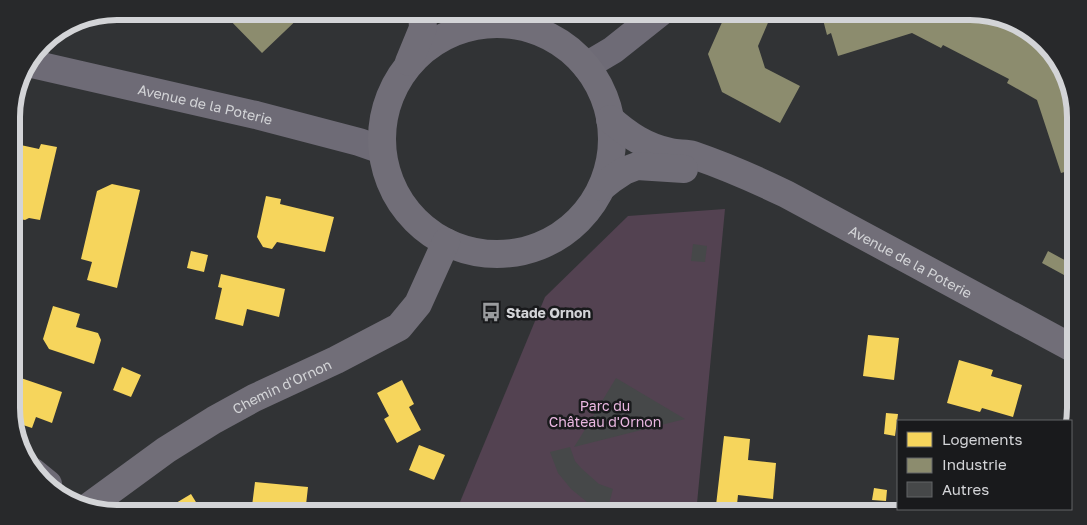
<svg xmlns="http://www.w3.org/2000/svg" width="1087" height="525" font-family="'Golos Text',sans-serif">
  <style>
    .green { fill: #534251 }
    .homes { fill: #f6d55c }
    .industry { fill: #8c8c6e }
    .building { fill: #464849 }
    .lines { fill: none; stroke-linecap: round; stroke-linejoin: round }
    .street { stroke: #6e6b76; stroke-width: 28 }
    .secondary { stroke: #716e78; stroke-width: 28 }
    .labels { text-anchor: middle; dominant-baseline: central; stroke-width: 5; stroke-linejoin: round; paint-order: stroke }
    .street-label { font-size: 14px; fill: #d3d4d7; stroke: #191a1c }
    .poi-label { font-size: 14px; font-weight: bold; fill: #d3d4d7; stroke: #191a1c; text-anchor: start }
    .park-label { font-size: 14px; fill: #eab7e1; stroke: #191a1c }
    .rim { fill: none; stroke: #d3d4d7; stroke-width: 6 }
  </style>
  <rect width="100%" height="100%" fill="#313335"/>
  <path class="green" d="M 725,209 L 696,514 L 455,514 L 545,297 L 628,216 Z"/>
  <path class="homes" d="M 16,144 L 39,149 L 41,144 L 57,147 L 40,220 L 29,218 L 25,220 L 14,218 L 12,214 L 12,181 L 14,173 L 12,173 L 12,166 Z
    M 112,184 L 140,190 L 117,288 L 87,280 L 92,262 L 81,259 L 97,191 Z
    M 266,196 L 281,199 L 280,204 L 334,217 L 325,252 L 277,242 L 272,249 L 263,247 L 257,237 Z
    M 191,251 L 208,255 L 204,272 L 187,268 Z
    M 221,274 L 285,289 L 279,317 L 247,309 L 243,326 L 215,319 L 222,288 L 218,287 Z
    M 53,306 L 80,314 L 76,327 L 98,333 L 101,340 L 94,364 L 49,349 L 43,339 Z
    M 868,335 L 899,338 L 894,380 L 863,376 Z
    M 959,360 L 993,370 L 991,376 L 1022,385 L 1013,417 L 982,408 L 980,412 L 947,403 Z
    M 122,367 L 141,375 L 131,397 L 113,390 Z
    M 12,375 L 62,392 L 52,423 L 36,417 L 32,428 L 17,423 L 16,426 L 13,425 L 12,422 Z
    M 402,380 L 414,404 L 409,407 L 421,430 L 397,443 L 384,419 L 389,416 L 377,393 Z
    M 886,413 L 898,414 L 895,436 L 884,434 Z
    M 724,436 L 750,439 L 748,460 L 776,463 L 773,499 L 738,495 L 736,514 L 715,514 Z
    M 419,445 L 445,455 L 434,480 L 409,470 Z
    M 255,482 L 308,487 L 305,514 L 251,514 Z
    M 874,488 L 887,490 L 886,501 L 872,500 Z
    M 191,494 L 199,507 L 188,514 L 162,514 L 161,512 Z
    M 946,509 L 990,509 L 977,514 L 945,514 Z"/>
  <path class="industry" d="M 221,11 L 306,11 L 262,53 Z
    M 727,11 L 755,11 L 770,18 L 758,46 L 765,68 L 800,86 L 780,123 L 722,92 L 708,54 Z
    M 823,11 L 970,11 L 997,17 L 1013,26 L 1015,22 L 1017,22 L 1054,53 L 1075,103 L 1075,169 L 1061,173 L 1037,100 L 1007,83 L 1009,79 L 943,45 L 941,48 L 912,33 L 838,56 L 831,33 L 827,35 L 821,12 Z
    M 1048,251 L 1070,263 L 1064,275 L 1042,263 Z"/>
  <path class="building" d="M 693,244 L 707,246 L 705,262 L 691,261 Z
    M 616,378 L 685,419 L 574,447 L 581,436 Z
    M 570,447 L 575,461 L 581,468 L 599,484 L 613,489 L 607,511 L 587,502 L 571,489 L 558,473 L 550,452 Z"/>
  <g class="lines">
    <g class="street">
      <path id="s1" d="M 28,63 L 256,115 L 359,142 L 382,150"/>
      <path d="M 586,66 L 613,50 L 662,11"/>
      <path d="M 32,471 L 48,484"/>
    </g>
    <g class="secondary">
      <circle cx="497" cy="139" r="115"/>
      <path d="M 409,62 L 423,28 L 422,11"/>
      <path id="s2" d="M 610,119 C 628,135 646,147 670,152 C 677,154 686,153 693,155 C 725,166 755,179 786,194 L 1076,350"/>
      <path d="M 602,187 L 612,179 L 624,171 L 637,166 L 684,169"/>
      <path id="s3" d="M 88,507 L 166,450 L 214,420 L 254,398 L 336,360 L 399,327 L 418,304 L 446,242"/>
    </g>
  </g>
  <defs>
    <symbol id="bus-bare" viewBox="-9 -9 18 18"><path d="M-5-6H5V4H4V6H2V4H-2V6H-4V4H-5ZM-3.5-4V0h7V-4ZM-3.5 1.2v1.5H-2V1.2ZM2 1.2v1.5H3.5V1.2Z" fill="#9a9c9e" stroke="#191a1c" stroke-width="2.5" paint-order="stroke"/></symbol>
  </defs>
  <g fill-rule="evenodd">
    <use href="#bus-bare" x="477" y="298" width="28" height="28"/>
  </g>
  <g class="labels">
    <g class="street-label">
      <text stroke="none"><textPath href="#s1" startOffset="182">Avenue de la Poterie</textPath></text>
      <text stroke="none"><textPath href="#s2" startOffset="335">Avenue de la Poterie</textPath></text>
      <text stroke="none"><textPath href="#s3" startOffset="229">Chemin d'Ornon</textPath></text>
    </g>
    <g class="poi-label">
      <text x="506" y="312">Stade Ornon</text>
    </g>
    <g class="park-label">
      <text x="605" y="405">Parc du<tspan x="605" dy="16">Château d'Ornon</tspan></text>
    </g>
  </g>
  <path d="M0 0H1087V525H0ZM117 20H970A97 97 0 0 1 1067 117V408A97 97 0 0 1 970 505H117A97 97 0 0 1 20 408V117A97 97 0 0 1 117 20Z" fill="#28292b" fill-rule="evenodd"/>
  <path class="rim" d="M117 20H970A97 97 0 0 1 1067 117V408A97 97 0 0 1 970 505H117A97 97 0 0 1 20 408V117A97 97 0 0 1 117 20Z"/>
  <rect x="897" y="420" width="175" height="90" fill="#191a1c" stroke="#636467"/>
  <rect x="907" y="432" width="25" height="15" fill="#f6d55c" stroke="#636467"/>
  <text x="942" y="445" font-size="15" fill="#d3d4d7">Logements</text>
  <rect x="907" y="458" width="25" height="15" fill="#8c8c6e" stroke="#636467"/>
  <text x="942" y="470" font-size="15" fill="#d3d4d7">Industrie</text>
  <rect x="907" y="482" width="25" height="15" fill="#464849" stroke="#636467"/>
  <text x="942" y="495" font-size="15" fill="#d3d4d7">Autres</text>
</svg>
